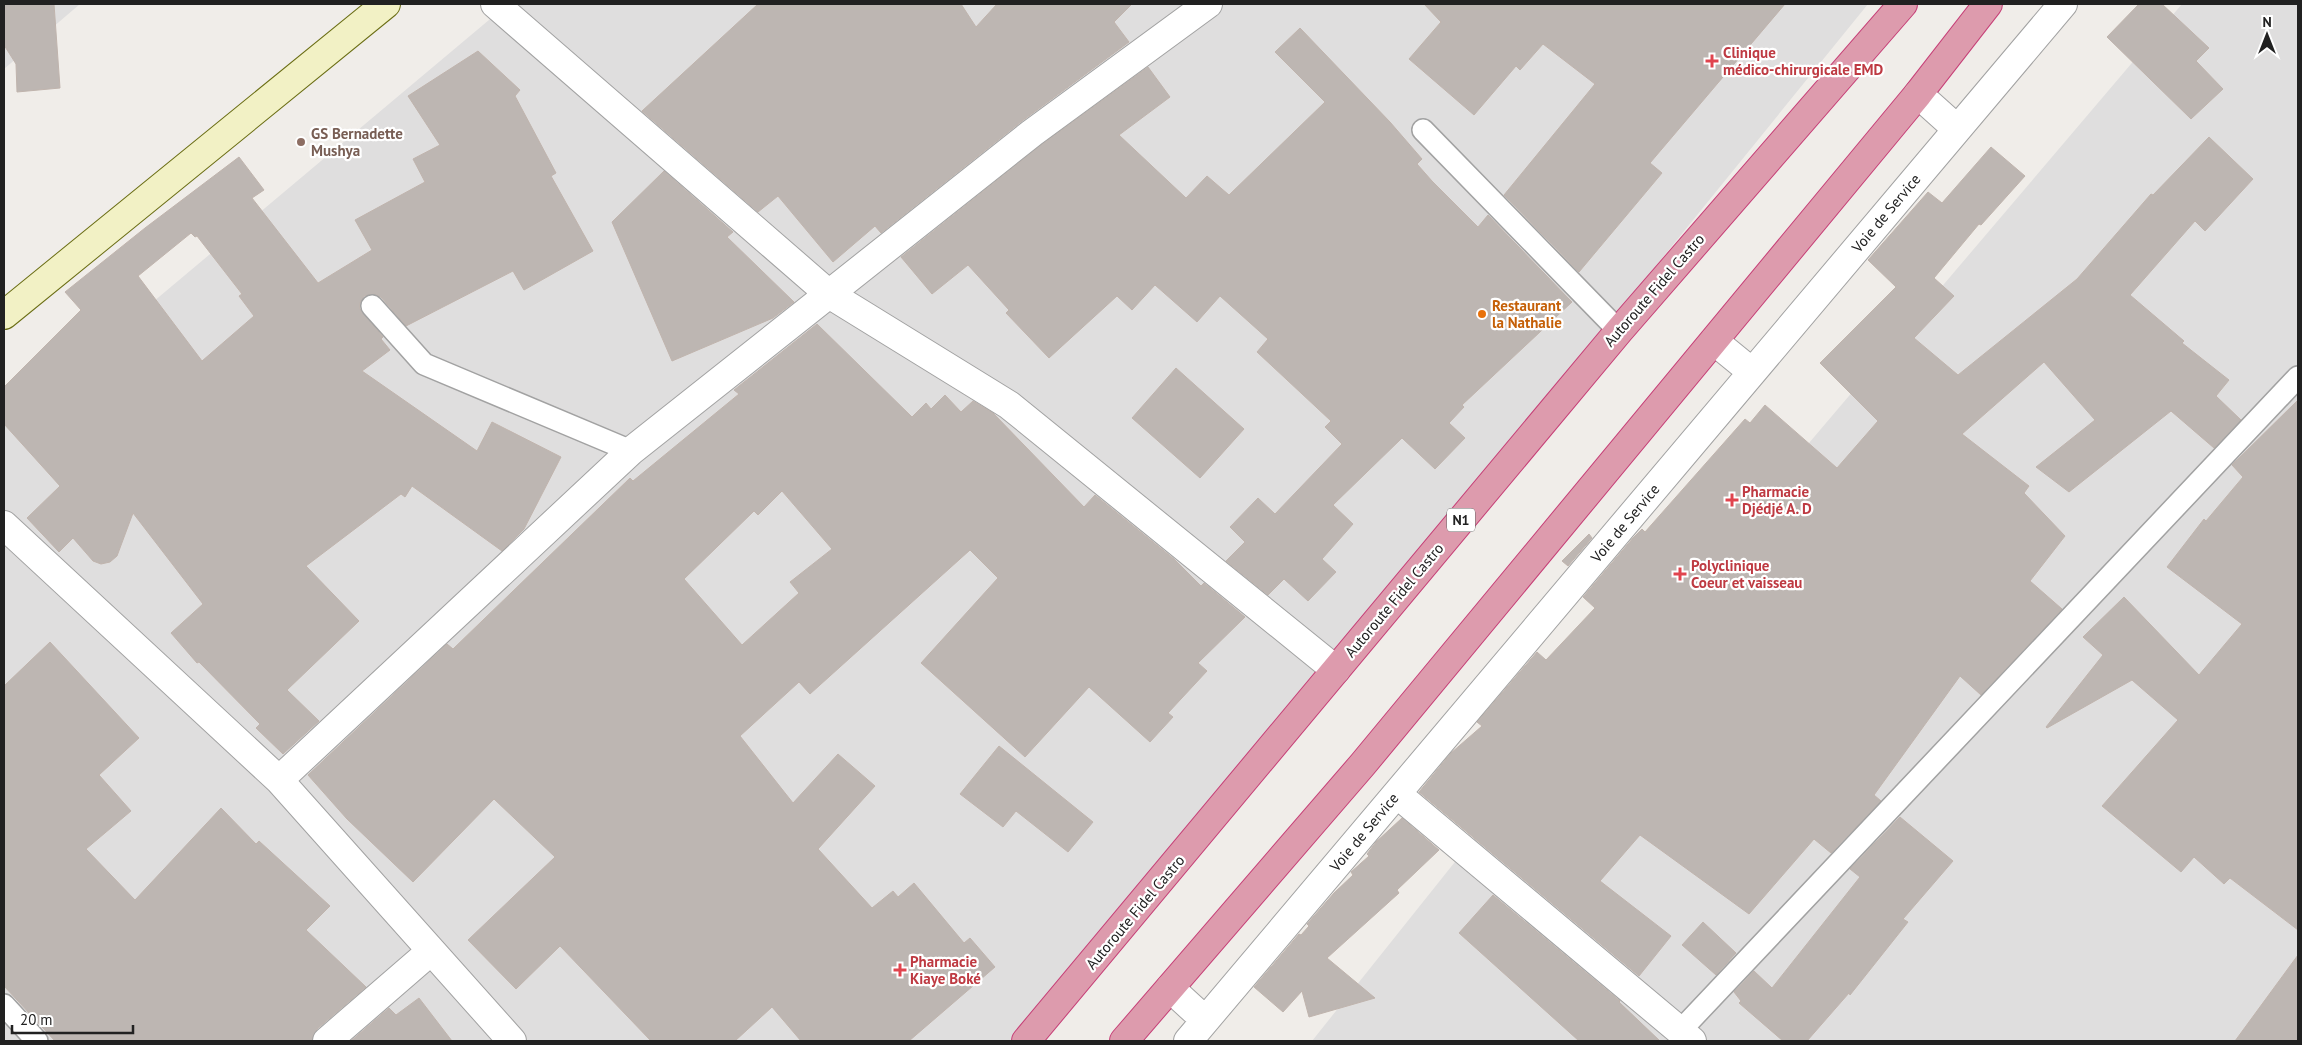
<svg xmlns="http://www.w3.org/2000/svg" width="2302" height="1045" font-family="'PT Sans',sans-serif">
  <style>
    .residential { fill: #dfdede }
    .building { fill: #bdb6b2; stroke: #c0b4ad; fill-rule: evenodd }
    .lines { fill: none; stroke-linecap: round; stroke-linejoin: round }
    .lane-casing { stroke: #a2a2a2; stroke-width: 24 }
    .street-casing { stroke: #a2a2a2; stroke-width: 30 }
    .secondary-casing { stroke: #6a6d13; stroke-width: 30 }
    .highway-casing { stroke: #c63f77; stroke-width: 30 }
    .lane { stroke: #fff; stroke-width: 21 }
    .street { stroke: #fff; stroke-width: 28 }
    .secondary { stroke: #f2f1c5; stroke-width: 28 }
    .highway { stroke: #dd9bad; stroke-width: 28 }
    .health-dot { fill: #e0444e; stroke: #fff; stroke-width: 2 }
    .education-dot { fill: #8d6e63; stroke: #fff; stroke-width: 2 }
    .food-dot { fill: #e8710a; stroke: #fff; stroke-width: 2 }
    .labels { text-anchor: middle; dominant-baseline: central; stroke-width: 4.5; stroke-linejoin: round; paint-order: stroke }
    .shield { fill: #fff; stroke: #646464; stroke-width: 1 }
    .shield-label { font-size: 14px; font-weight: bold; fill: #212121 }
    .health-label { font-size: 15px; font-weight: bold; fill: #be3a42; stroke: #fff; text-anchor: start }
    .education-label { font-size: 15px; font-weight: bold; fill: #785e54; stroke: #fff; text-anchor: start }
    .street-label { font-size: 15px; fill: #212121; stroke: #fff }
    .food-label { font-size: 15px; font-weight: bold; fill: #c56008; stroke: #fff; text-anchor: start }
  </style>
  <rect width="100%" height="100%" fill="#f0ede9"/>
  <path class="residential" d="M 4,4 L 80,4 L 4,69 Z
    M 508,4 L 1868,4 L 1028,1041 L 4,1041 L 4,427 Z
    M 2182,4 L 2298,4 L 2298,1041 L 1312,1041 L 1486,823 Z"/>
  <path class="building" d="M 4,4 L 54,4 L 60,88 L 17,92 L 16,64 L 4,45 Z
    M 758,4 L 961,4 L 976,27 L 997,4 L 1132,4 L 1114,22 L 1129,42 L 1022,121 L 881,233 L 875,226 L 833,262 L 778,196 L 758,212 L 642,111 Z
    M 1424,4 L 1785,4 L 1650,163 L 1662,173 L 1579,272 L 1504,195 L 1595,84 L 1543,44 L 1520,70 L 1516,66 L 1474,115 L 1409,59 L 1441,22 Z
    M 2139,4 L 2162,4 L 2209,48 L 2196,61 L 2223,89 L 2191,119 L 2107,37 Z
    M 1300,28 L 1390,122 L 1422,159 L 1417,164 L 1432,181 L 1478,227 L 1488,215 L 1572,302 L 1462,405 L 1464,407 L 1449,423 L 1465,438 L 1435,469 L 1402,438 L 1333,505 L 1353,524 L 1322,559 L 1336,572 L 1308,601 L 1284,579 L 1268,595 L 1226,561 L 1245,542 L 1230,527 L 1258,498 L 1275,514 L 1342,444 L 1325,427 L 1331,421 L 1257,352 L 1268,339 L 1220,296 L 1197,322 L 1155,285 L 1132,310 L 1117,296 L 1049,358 L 1006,313 L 1009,310 L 968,265 L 932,294 L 901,257 L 1041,145 L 1148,67 L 1170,97 L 1119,135 L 1186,198 L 1207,176 L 1229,195 L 1325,102 L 1275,52 Z
    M 478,51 L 520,90 L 515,96 L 556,173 L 551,176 L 593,251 L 524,290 L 513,271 L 406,326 L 381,297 L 375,294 L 364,296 L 360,303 L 360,309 L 383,337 L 381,339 L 390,350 L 362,371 L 477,451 L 492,422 L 561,457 L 524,529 L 502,551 L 412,486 L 405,497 L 401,494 L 306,566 L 359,621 L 287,690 L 319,721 L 283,754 L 256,728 L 260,724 L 199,662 L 197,663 L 171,633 L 203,604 L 133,513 L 117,556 L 110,562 L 101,564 L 93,561 L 73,538 L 59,552 L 27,518 L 60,486 L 4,424 L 4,387 L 81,310 L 65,292 L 145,228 L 239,157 L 264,190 L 252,198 L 318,283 L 372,250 L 355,220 L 425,182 L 413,159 L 440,145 L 408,96 ZM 191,233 L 195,237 L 197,236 L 242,294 L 239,296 L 254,316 L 202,361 L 138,276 Z
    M 2209,137 L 2253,179 L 2205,231 L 2195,221 L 2130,295 L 2184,341 L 2182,343 L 2229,380 L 2216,396 L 2241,420 L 2214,448 L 2171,411 L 2069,492 L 2036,467 L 2095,420 L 2044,362 L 1962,434 L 2029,486 L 2024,493 L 2065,536 L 2030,581 L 2062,609 L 1981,695 L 1960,676 L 1874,795 L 1881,801 L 1831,853 L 1814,839 L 1749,914 L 1640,835 L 1600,881 L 1671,936 L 1639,976 L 1419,792 L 1451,753 L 1482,726 L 1477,722 L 1537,652 L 1546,660 L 1595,608 L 1583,597 L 1633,538 L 1642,529 L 1645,532 L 1745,419 L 1750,423 L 1765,405 L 1837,468 L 1878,421 L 1820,363 L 1896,287 L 1868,260 L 1928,192 L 1942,203 L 1991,147 L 2025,176 L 1981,225 L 1979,224 L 1934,278 L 1954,296 L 1914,338 L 1958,375 L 2077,279 L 2151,194 L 2153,195 Z
    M 664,171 L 733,232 L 727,237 L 794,302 L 773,318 L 672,361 L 612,222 Z
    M 817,324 L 912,417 L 926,403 L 931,409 L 945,395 L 961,412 L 973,401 L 993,413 L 1084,507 L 1095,495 L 1174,559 L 1201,586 L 1204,583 L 1245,617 L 1198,663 L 1207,671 L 1168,713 L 1173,717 L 1150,742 L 1089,687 L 1025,757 L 921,663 L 998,578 L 970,550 L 810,694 L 799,682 L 740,736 L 793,803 L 838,754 L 875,786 L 818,849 L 872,908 L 893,891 L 898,897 L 914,883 L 964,943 L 970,938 L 995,967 L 909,1041 L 801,1041 L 772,1007 L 735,1041 L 651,1041 L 560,946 L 516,989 L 468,940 L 555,857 L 494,799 L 413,882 L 347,819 L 308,775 L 447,644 L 453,649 L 630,478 L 633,481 L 739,394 L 734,390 ZM 782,491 L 832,549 L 790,582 L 799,593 L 742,645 L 684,579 L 754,511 L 758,515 Z
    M 1176,368 L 1244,429 L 1200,478 L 1132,418 Z
    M 2298,400 L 2298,930 L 2230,878 L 2224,884 L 2194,857 L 2181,872 L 2102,806 L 2178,720 L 2132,680 L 2047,728 L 2046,727 L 2103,655 L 2083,637 L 2124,597 L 2199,675 L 2242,624 L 2167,567 L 2204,519 L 2206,521 L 2243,477 L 2232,465 Z
    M 1589,534 L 1592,538 L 1568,566 L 1562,561 Z
    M 50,642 L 139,738 L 99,775 L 131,811 L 86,849 L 135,900 L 221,808 L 256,844 L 259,841 L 330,906 L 306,930 L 366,987 L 317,1029 L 312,1041 L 55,1041 L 4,986 L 4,686 Z
    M 999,746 L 1093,822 L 1068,852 L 1016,811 L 1003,827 L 960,794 Z
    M 1900,817 L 1953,861 L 1903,919 L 1908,922 L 1850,995 L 1849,993 L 1807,1041 L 1783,1041 L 1739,1003 L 1741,1001 L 1734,992 L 1754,971 L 1772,988 L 1860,877 L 1850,869 Z
    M 1402,818 L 1439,850 L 1397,890 L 1399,893 L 1327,958 L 1375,998 L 1309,1017 L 1302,991 L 1283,1012 L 1254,987 L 1299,934 L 1301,935 L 1309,926 L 1307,924 L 1334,893 L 1353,875 L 1351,872 L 1369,856 L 1367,854 L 1376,842 Z
    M 1493,895 L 1620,1001 L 1619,1002 L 1660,1041 L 1579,1041 L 1459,933 Z
    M 1703,922 L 1736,953 L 1716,975 L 1682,945 Z
    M 2298,955 L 2298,1041 L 2235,1041 Z
    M 419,998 L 452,1041 L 351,1041 L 389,1008 L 396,1015 Z"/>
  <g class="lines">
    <defs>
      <path id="lane" d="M 1423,130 L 1619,331
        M 372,306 L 424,364 L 631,451
        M 4,1005 L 37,1041
        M 1680,1031 L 2298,377"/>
      <path id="street" d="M 495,4 L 829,294 L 1009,405 L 1336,670
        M 1918,94 L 1957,129
        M 1714,341 L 1752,372
        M 4,525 L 279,780 L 512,1041
        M 279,780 L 631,451 L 1032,133 L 1208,4
        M 1397,794 L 1692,1041
        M 1170,988 L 1205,1020
        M 327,1041 L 431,951
        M 1188,1041 L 2063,4"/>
      <path id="secondary" d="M 4,315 L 386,4"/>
      <path id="highway" d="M 1026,1041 L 1619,331 L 1903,4
        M 1124,1041 L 1363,764 L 1918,94 L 1988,4"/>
    </defs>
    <use href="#lane" class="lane-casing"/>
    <use href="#street" class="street-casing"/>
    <use href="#secondary" class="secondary-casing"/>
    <use href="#highway" class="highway-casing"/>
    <use href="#lane" class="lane"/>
    <use href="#street" class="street"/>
    <use href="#secondary" class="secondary"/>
    <use href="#highway" class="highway"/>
  </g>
  <g class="health-dot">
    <path d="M1709.5 53.5h5v5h5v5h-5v5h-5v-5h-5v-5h5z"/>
    <path d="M1729.5 492.5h5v5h5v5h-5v5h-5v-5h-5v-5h5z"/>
    <path d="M1677.5 566.5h5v5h5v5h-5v5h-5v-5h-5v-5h5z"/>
    <path d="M897.5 962.5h5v5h5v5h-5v5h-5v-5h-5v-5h5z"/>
  </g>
  <circle class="education-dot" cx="301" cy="142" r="5"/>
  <circle class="food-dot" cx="1482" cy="314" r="5"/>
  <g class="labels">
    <rect class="shield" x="1447" y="508.5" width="28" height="23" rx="4"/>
    <g class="shield-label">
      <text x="1461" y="520">N1</text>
    </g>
    <g class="health-label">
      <text x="1723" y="52">Clinique<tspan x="1723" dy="17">médico-chirurgicale EMD</tspan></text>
      <text x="1742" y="491">Pharmacie<tspan x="1742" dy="17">Djédjé A. D</tspan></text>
      <text x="1691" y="565">Polyclinique<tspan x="1691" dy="17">Coeur et vaisseau</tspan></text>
      <text x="910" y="961">Pharmacie<tspan x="910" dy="17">Kiaye Boké</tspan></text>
    </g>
    <g class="education-label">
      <text x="311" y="133">GS Bernadette<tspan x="311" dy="17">Mushya</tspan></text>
    </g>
    <g class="street-label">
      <text transform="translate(1886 213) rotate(-50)">Voie de Service</text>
      <text transform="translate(1654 290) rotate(-49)">Autoroute Fidel Castro</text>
      <text transform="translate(1625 523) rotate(-50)">Voie de Service</text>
      <text transform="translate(1394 600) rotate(-50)">Autoroute Fidel Castro</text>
      <text transform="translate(1364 832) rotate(-50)">Voie de Service</text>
      <text transform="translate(1135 912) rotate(-50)">Autoroute Fidel Castro</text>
    </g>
    <g class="food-label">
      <text x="1492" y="305">Restaurant<tspan x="1492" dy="17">la Nathalie</tspan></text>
    </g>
  </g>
  <rect width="2302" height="1045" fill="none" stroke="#212121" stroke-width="10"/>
  <g transform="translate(2267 35)" stroke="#ffffff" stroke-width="4" paint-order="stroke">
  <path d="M0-4L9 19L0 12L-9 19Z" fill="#212121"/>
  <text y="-8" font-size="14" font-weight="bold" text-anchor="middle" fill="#212121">N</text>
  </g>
  <path d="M12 1025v8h121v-8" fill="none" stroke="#212121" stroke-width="2.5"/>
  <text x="20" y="1025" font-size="15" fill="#212121" stroke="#ffffff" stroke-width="4" paint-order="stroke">20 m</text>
</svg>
